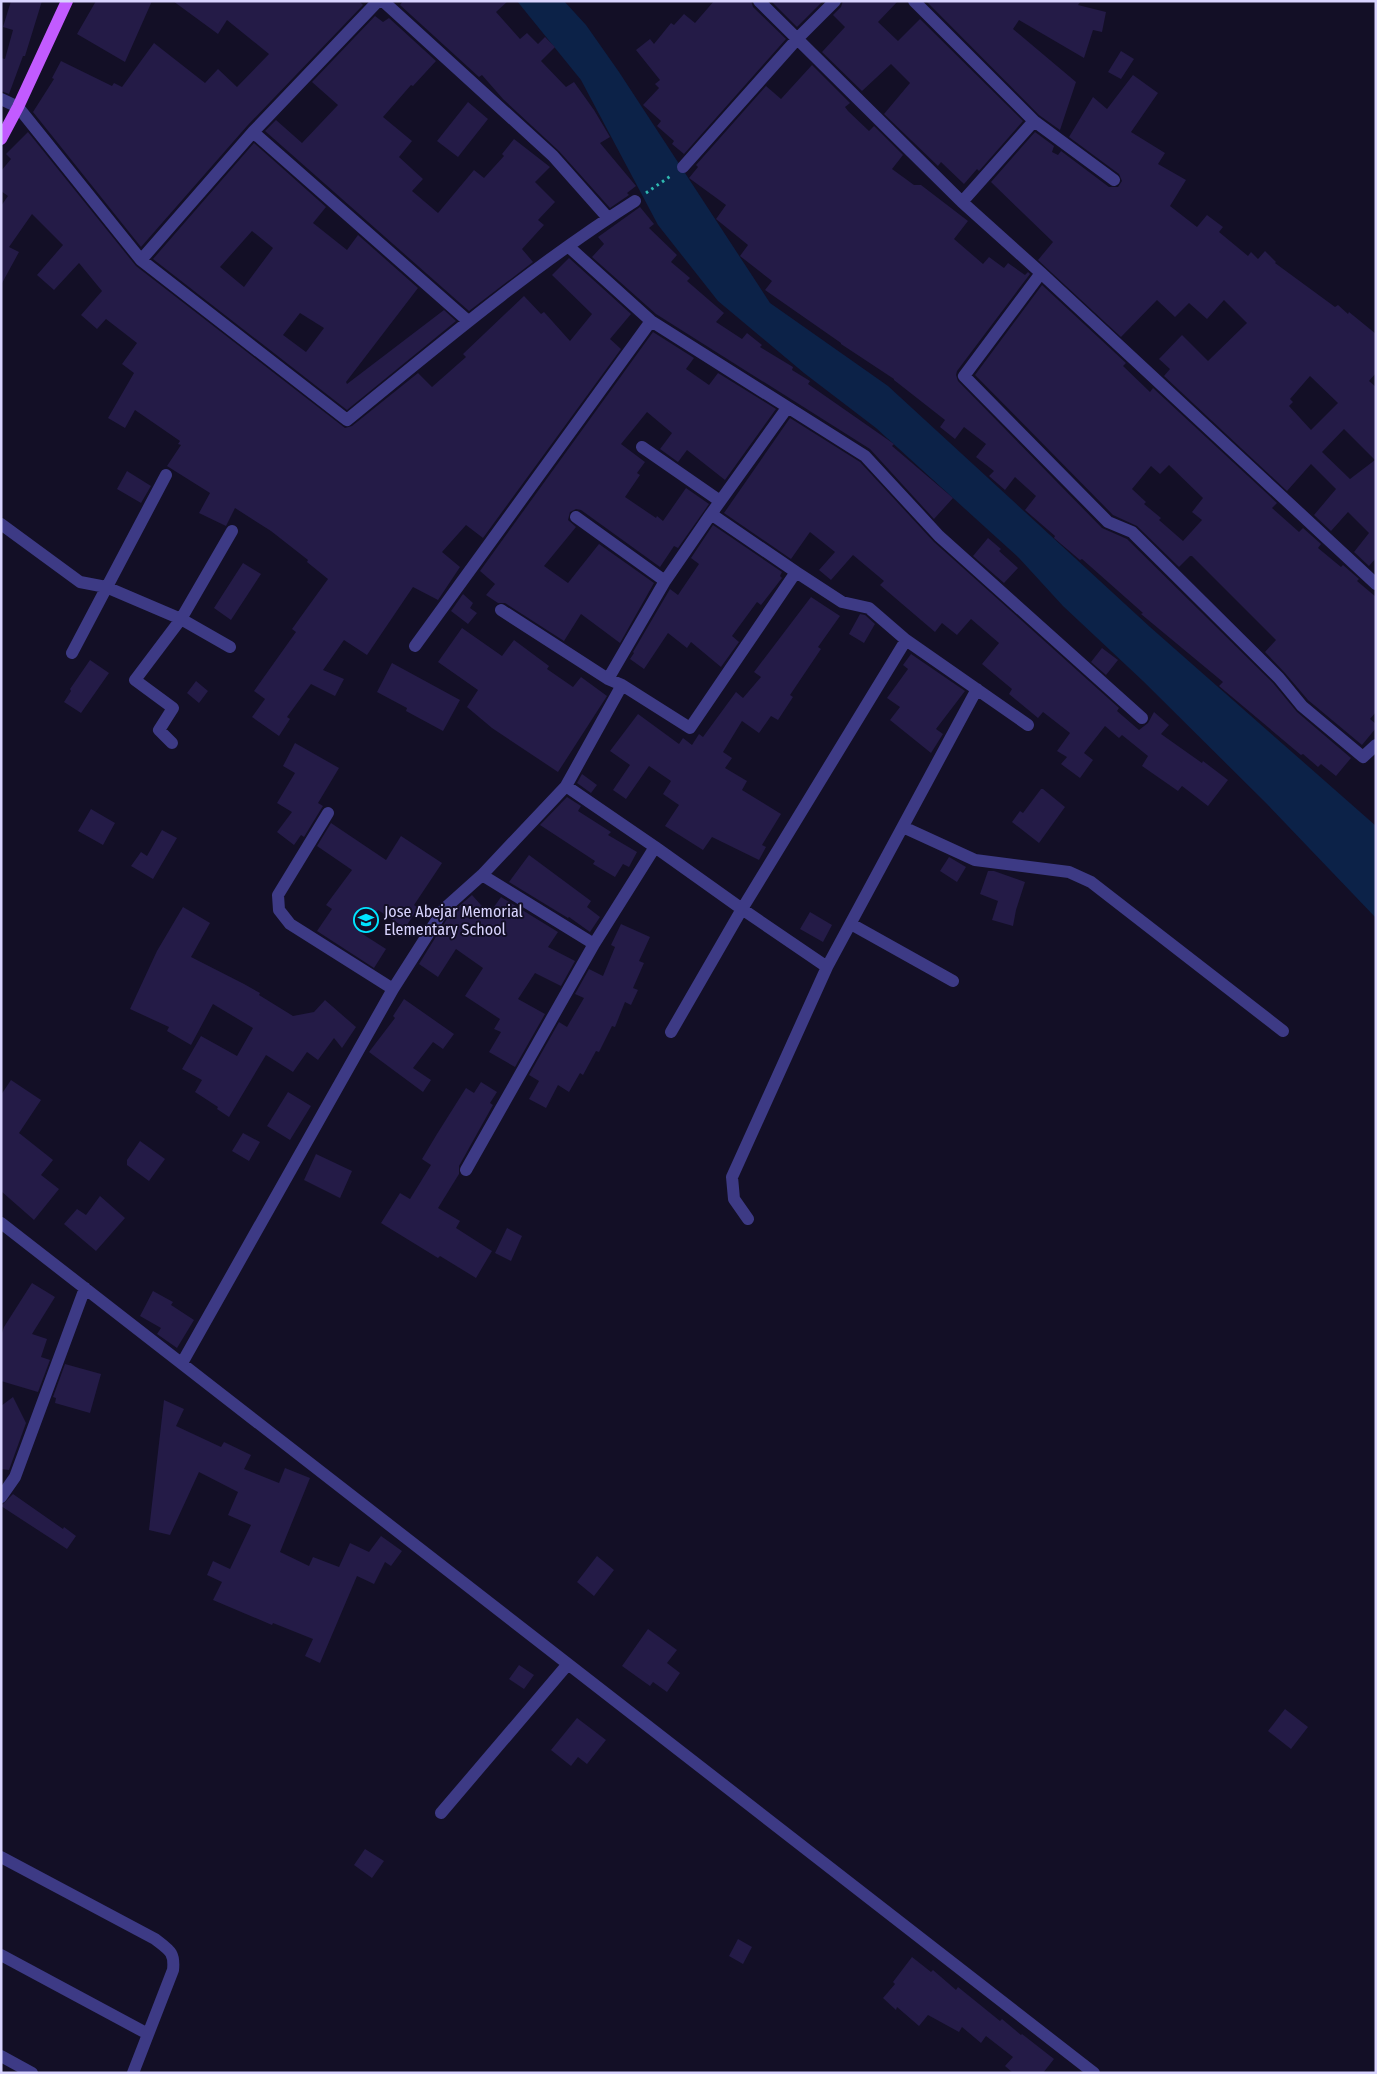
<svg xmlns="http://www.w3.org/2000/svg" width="1377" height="2074" font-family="'Fira Sans Condensed',sans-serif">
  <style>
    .water { fill: #0c2248 }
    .building { fill: #241b47; fill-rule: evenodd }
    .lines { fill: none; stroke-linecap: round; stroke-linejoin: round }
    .path { stroke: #2fb8b0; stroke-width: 3; stroke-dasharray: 2.5 4; stroke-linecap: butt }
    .minor { stroke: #3d3a85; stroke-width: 12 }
    .major { stroke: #c25bff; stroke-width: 12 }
    .labels { text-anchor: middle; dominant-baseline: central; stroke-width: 4; stroke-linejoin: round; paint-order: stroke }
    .poi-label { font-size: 16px; fill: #d9d4ff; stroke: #130f26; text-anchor: start }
  </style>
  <rect width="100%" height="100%" fill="#130f26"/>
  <path class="water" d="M 517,1 L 564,1 L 586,25 L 619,72 L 770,303 L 888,386 L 1150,627 L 1376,826 L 1376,918 L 1267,804 L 1143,681 L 1063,606 L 1019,558 L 876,428 L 804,373 L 718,301 L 658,225 L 581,80 Z"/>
  <path class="building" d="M 11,1 L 42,1 L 25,56 L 23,56 L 9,94 L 1,91 L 1,58 L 5,59 L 13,30 L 3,27 Z
    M 96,1 L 152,1 L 125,62 L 77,34 Z
    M 173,1 L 359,1 L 363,5 L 247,126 L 141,247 L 33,112 L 54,79 L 52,78 L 61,61 L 112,86 L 114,83 L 122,87 L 154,43 L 205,83 L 218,69 L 237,87 L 269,54 L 227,20 L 218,34 Z
    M 403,1 L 508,1 L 496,12 L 520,39 L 527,33 L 538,44 L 545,37 L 555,47 L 541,61 L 566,87 L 574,82 L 594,110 L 610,137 L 600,143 L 636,186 L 627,193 L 629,195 L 610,208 L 559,151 L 503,99 L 482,75 L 479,77 L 400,5 Z
    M 714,1 L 751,1 L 753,7 L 786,39 L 684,154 L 672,144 L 674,141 L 657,126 L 661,121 L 643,105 L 659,88 L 655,84 L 660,80 L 636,50 L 650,39 L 654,44 L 671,23 L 674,25 L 684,14 L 695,23 Z
    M 771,1 L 823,1 L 797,27 Z
    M 843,1 L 898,1 L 878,22 L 898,41 L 920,19 L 1023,121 L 979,171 L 977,169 L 964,184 L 941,162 L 938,166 L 884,114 L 910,83 L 891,64 L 862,91 L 822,52 L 845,27 L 833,15 L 841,7 Z
    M 926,1 L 1081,1 L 1078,5 L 1106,12 L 1102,32 L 1093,30 L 1084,58 L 1019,20 L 1013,29 L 1076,82 L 1060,130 L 1039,115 Z
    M 375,16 L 383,22 L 389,18 L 436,61 L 413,86 L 411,85 L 383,117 L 412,141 L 399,157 L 423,179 L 412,191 L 438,213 L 474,170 L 484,178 L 504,156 L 502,154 L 514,139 L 550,167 L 535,182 L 555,202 L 538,220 L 544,225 L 522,249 L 533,262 L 469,311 L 265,131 L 276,120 L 302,143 L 338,105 L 312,82 Z
    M 1121,51 L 1134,59 L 1121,79 L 1108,72 Z
    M 812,65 L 850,103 L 845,107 L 848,111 L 869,131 L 874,126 L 903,155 L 892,169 L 914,185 L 921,185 L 968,221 L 954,239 L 983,264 L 989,257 L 1004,268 L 1008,263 L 1025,275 L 1028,272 L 1030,274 L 957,371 L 956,375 L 958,381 L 1102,528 L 1127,539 L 1273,683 L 1297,712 L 1351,758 L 1336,776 L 1321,764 L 1318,767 L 1303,754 L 1301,755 L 1219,686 L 1223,682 L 1141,614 L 1143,613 L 1082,559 L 1080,560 L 1054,538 L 1055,536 L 1025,510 L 1036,496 L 1015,477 L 1005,490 L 989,476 L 994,471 L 976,457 L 986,444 L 964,427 L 955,439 L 940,427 L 945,420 L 894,380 L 894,379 L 841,344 L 841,343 L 765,290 L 772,281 L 740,256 L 748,245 L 716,219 L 726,205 L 689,178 L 698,167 L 696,165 L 766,86 L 781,99 Z
    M 1133,75 L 1158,93 L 1131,132 L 1165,153 L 1158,164 L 1186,180 L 1170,206 L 1197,227 L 1207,215 L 1223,227 L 1219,232 L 1248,256 L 1251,252 L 1258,259 L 1265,251 L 1276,262 L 1275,263 L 1335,307 L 1338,305 L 1348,314 L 1349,312 L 1376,334 L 1376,373 L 1369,381 L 1376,387 L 1376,558 L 1369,566 L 1354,552 L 1369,533 L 1348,512 L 1331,531 L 1314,515 L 1336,489 L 1311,464 L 1287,491 L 1164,376 L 1170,369 L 1159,359 L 1182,335 L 1208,361 L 1247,323 L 1224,300 L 1207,319 L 1189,303 L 1175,317 L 1157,300 L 1121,337 L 1038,260 L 1053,242 L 991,182 L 1035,132 L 1054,146 L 1052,152 L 1058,155 L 1061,151 L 1109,187 L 1118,187 L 1122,181 L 1119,174 L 1069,137 L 1093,97 L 1107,109 ZM 1310,376 L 1338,403 L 1311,430 L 1289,406 L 1293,402 L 1290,399 ZM 1344,429 L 1375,460 L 1350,479 L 1322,452 Z
    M 468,102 L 488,119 L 458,157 L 437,141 Z
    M 28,132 L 136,266 L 345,428 L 352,426 L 418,373 L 432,387 L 466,357 L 463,354 L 524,296 L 541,314 L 544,312 L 570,341 L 592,314 L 552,275 L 569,258 L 631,314 L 610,339 L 621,349 L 483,538 L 466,525 L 442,552 L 460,567 L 438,600 L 413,587 L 367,655 L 344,640 L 323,670 L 344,679 L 335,696 L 311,684 L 287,717 L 290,719 L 279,736 L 252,717 L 265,699 L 254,691 L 296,632 L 292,629 L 328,579 L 307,562 L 308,560 L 271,531 L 235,508 L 226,526 L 199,513 L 210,493 L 167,466 L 181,445 L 178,444 L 180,441 L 135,410 L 125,428 L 108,418 L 134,373 L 122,364 L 137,343 L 106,319 L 97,329 L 81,315 L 102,291 L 79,263 L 54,290 L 37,275 L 63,245 L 32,214 L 9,247 L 19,252 L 1,285 L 1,206 L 8,196 L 1,191 L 1,171 L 11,159 L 6,154 Z
    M 254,143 L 326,207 L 313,223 L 347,250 L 358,235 L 418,288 L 346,382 L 347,384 L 444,310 L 456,321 L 347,410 L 153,259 ZM 252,231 L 273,248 L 244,287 L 220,267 ZM 300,313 L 324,328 L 306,352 L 283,335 Z
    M 640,207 L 654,224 L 649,228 L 677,255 L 671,262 L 690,278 L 687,281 L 724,313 L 716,322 L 742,339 L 747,333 L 762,345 L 760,347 L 793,367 L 792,370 L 810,381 L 808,384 L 894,444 L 892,446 L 953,498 L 934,519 L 870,449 L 656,314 L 592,257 L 604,244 L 598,237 Z
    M 1042,285 L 1126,363 L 1123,366 L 1150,392 L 1153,388 L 1277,503 L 1272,508 L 1299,532 L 1303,528 L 1321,544 L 1318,548 L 1341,567 L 1343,565 L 1359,579 L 1357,581 L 1376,597 L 1376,712 L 1370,719 L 1376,724 L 1376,728 L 1362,745 L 1308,700 L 1285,673 L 1265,652 L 1276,640 L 1192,556 L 1190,556 L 1179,567 L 1137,526 L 1113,515 L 975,375 ZM 1169,465 L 1203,498 L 1192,512 L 1202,520 L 1183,541 L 1159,520 L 1161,518 L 1144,504 L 1146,502 L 1132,489 L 1151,466 L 1160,474 Z
    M 653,332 L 694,358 L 686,369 L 709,385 L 718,373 L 776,409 L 725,480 L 687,450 L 678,462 L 660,449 L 672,433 L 647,412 L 621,444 L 645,462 L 637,473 L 640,475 L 625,497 L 656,518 L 657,516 L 663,521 L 686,488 L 709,504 L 678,548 L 674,546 L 660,567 L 581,510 L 576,509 L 570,512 L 568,520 L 576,527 L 544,566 L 568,583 L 599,544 L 654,583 L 620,643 L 581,614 L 564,641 L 505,603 L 498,603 L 486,595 L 495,584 L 480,571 Z
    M 790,418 L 860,462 L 934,542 L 1119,708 L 1117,711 L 1139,730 L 1148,723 L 1154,712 L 1169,725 L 1161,734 L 1202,763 L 1203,761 L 1228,780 L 1208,806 L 1182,786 L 1178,791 L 1142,766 L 1148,756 L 1122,735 L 1119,738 L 1105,726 L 1084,753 L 1093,760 L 1080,778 L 1061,764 L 1067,757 L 1057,751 L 1070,733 L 1043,712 L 1038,718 L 1009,694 L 1012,689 L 982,664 L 999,643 L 971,619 L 957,635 L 942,623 L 935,632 L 880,585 L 884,581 L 853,555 L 831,580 L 819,570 L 835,552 L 810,532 L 791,559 L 724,513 Z
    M 127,471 L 151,486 L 141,503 L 117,489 Z
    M 713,525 L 782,572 L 780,576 L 782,578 L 761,605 L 757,602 L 732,636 L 739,642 L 721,667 L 691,642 L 687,648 L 668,633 L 644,669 L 630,659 L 634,653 L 633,652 L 670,589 L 678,595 L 699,564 L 691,558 Z
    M 988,538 L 1001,549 L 999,551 L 1018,568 L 1004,583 L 973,556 Z
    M 243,563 L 261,574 L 231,620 L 214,608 Z
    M 463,594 L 473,603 L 470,608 L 477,613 L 468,624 L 451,611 Z
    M 811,597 L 840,616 L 818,647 L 821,649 L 790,695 L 793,697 L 778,720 L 771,716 L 759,733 L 742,721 L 723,752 L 732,758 L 725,768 L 747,781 L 742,790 L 781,814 L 762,845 L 766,847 L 759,860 L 712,837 L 703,850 L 665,826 L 679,805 L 663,794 L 671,781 L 649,766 L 626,799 L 613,790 L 630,765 L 610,751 L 638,714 L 679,744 L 683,738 L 692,745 L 699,734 L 703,737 L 736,692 L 743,698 L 761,677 L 754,672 Z
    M 860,614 L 865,615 L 875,624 L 864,643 L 849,634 Z
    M 462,628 L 502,656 L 514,640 L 549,666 L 547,669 L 573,687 L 581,677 L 607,696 L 558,772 L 492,728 L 467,707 L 478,690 L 438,662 Z
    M 1102,648 L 1118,660 L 1106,675 L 1091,662 Z
    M 911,654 L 965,691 L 936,729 L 943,734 L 931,753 L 890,720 L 900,707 L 887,698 L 908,669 L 903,665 Z
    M 90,660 L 109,673 L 81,713 L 64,702 L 71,691 L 70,689 Z
    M 392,663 L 460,700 L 443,731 L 406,711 L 407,708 L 377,692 Z
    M 196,681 L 208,691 L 199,703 L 187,693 Z
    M 295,743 L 339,768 L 318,803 L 323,806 L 318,814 L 304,837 L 301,835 L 294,845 L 277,832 L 292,812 L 277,803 L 295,773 L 283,766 Z
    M 582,774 L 597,785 L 591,793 L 577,783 Z
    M 1041,789 L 1043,789 L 1065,807 L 1039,843 L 1012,822 L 1020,811 L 1023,813 Z
    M 567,797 L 581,806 L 578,811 L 611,832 L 608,835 L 637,852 L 629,867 L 623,864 L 615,877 L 593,864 L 595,861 L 540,825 Z
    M 91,809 L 115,823 L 103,845 L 78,831 Z
    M 331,823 L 386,860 L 401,836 L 442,863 L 414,905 L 418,908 L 405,928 L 378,910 L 361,933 L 386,949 L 374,968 L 317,931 L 332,909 L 326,905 L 352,870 L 317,846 Z
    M 162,830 L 177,838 L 153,879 L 131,866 L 141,852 L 147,856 Z
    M 529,855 L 591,901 L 587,907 L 600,917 L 590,932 L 569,917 L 568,918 L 509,882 Z
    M 949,857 L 966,867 L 957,882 L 940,871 Z
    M 988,871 L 994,871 L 1025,882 L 1016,910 L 1013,926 L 992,920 L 998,901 L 980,894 Z
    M 472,895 L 489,914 L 501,897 L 558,932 L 548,947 L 575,961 L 561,986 L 535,973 L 518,999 L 545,1014 L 515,1067 L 489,1052 L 501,1032 L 494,1029 L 500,1019 L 465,996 L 483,968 L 456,949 L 438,977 L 419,964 L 450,914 Z
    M 183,907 L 210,923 L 191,957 L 244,984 L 260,993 L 259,995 L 293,1016 L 314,1012 L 325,1000 L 356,1027 L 342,1048 L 334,1038 L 318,1060 L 307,1052 L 293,1072 L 266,1055 L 229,1117 L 217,1109 L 218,1107 L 195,1092 L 202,1080 L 182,1069 L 201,1036 L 237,1056 L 253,1028 L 213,1004 L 191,1045 L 167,1031 L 169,1027 L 130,1009 L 157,951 Z
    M 810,912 L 832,925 L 823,942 L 800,929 Z
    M 621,924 L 650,937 L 639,961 L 644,963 L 633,988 L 638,990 L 631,1005 L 625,1002 L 615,1027 L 612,1026 L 599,1052 L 596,1051 L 583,1075 L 580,1073 L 569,1092 L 558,1085 L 546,1108 L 529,1099 L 539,1081 L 529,1075 L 559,1022 L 567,1027 L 584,998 L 575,994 L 589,969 L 603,976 L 615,947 L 611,945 Z
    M 404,999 L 454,1034 L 443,1049 L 433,1042 L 413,1068 L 431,1080 L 423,1092 L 369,1052 L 395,1018 L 393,1016 Z
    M 11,1080 L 41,1100 L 19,1133 L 53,1160 L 41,1175 L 59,1189 L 34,1220 L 1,1191 L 1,1095 Z
    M 481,1082 L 497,1092 L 490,1103 L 493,1105 L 459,1166 L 459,1174 L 438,1208 L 460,1221 L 456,1228 L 492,1251 L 476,1278 L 440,1256 L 438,1258 L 381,1223 L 400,1193 L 410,1199 L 431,1165 L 422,1159 L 437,1134 L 466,1088 L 474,1093 Z
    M 288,1092 L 311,1106 L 290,1140 L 267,1126 Z
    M 243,1133 L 260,1142 L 249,1161 L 232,1151 Z
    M 140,1141 L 165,1159 L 149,1181 L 127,1165 L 127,1160 Z
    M 316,1154 L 352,1171 L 340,1198 L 304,1180 Z
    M 100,1196 L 125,1218 L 96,1251 L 64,1224 L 77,1209 L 86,1215 Z
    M 507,1228 L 522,1236 L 511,1261 L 495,1253 Z
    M 32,1283 L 55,1297 L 32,1334 L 47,1339 L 41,1357 L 50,1360 L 38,1392 L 1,1381 L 1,1336 L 4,1327 Z
    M 153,1291 L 173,1302 L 171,1305 L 194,1320 L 177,1348 L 157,1334 L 161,1328 L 140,1316 Z
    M 65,1364 L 101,1374 L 90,1413 L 55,1403 L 56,1398 L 53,1397 Z
    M 13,1397 L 26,1423 L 9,1470 L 1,1469 L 1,1406 Z
    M 164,1400 L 184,1409 L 176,1426 L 221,1447 L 224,1442 L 251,1455 L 244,1469 L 279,1483 L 285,1468 L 310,1478 L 280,1552 L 309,1566 L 313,1557 L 339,1567 L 350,1543 L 369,1552 L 381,1536 L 402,1551 L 391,1566 L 385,1562 L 374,1584 L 357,1576 L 320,1663 L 305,1656 L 313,1639 L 273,1623 L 272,1625 L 213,1600 L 222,1582 L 207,1575 L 213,1561 L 230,1569 L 251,1525 L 228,1515 L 238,1492 L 199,1472 L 170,1535 L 149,1530 Z
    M 13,1494 L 63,1529 L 64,1527 L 76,1536 L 67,1549 L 1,1506 Z
    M 597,1556 L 614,1570 L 594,1596 L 577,1582 Z
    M 648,1629 L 677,1650 L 667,1663 L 680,1673 L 667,1692 L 653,1682 L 650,1686 L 622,1666 Z
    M 519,1665 L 534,1675 L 524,1689 L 509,1679 Z
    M 1285,1709 L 1308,1727 L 1291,1749 L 1268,1731 Z
    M 577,1718 L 606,1740 L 587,1764 L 578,1757 L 571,1766 L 551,1750 Z
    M 365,1849 L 384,1861 L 372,1878 L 354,1865 Z
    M 738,1939 L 752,1947 L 743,1964 L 729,1956 Z
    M 912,1957 L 931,1972 L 933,1970 L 956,1990 L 958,1987 L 1000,2021 L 1002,2019 L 1021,2035 L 1022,2034 L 1054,2059 L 1043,2073 L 1013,2073 L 1005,2066 L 1013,2057 L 986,2036 L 981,2043 L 962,2027 L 959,2032 L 928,2015 L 919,2026 L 897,2007 L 896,2010 L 883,1998 L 895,1984 L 893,1982 Z"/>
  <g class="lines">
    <path class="path" d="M 646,193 L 672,175"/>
    <path class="minor" d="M 383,1 L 553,156 L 608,218
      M 759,1 L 962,202 L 1041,273 L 1376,584
      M 914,1 L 1034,121 L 962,202
      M 1,99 L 18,107 L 141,260 L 347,420 C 440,344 534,265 635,201
      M 1034,121 L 1114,180
      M 253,132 L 468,321
      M 683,167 L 798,38 L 835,1
      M 569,247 L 651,321 L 865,456 L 939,536 L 1142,718
      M 141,260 L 253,132 L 378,1
      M 1041,273 L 964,376 L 1108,522 L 1132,532 L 1279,678 L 1302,706 L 1363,757 L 1376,745
      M 642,447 L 720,501
      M 711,514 L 787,408
      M 576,517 L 665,581
      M 1,524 L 80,582 L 106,587 L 181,619 L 230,647
      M 796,572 L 842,602 L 869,608 L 906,640
      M 501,610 L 608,679 L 622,685 L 690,728 L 796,572 L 711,514 L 665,581 L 608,679
      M 415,646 L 651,321
      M 72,653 L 166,475
      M 172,743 L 159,730 L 173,708 L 135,680 L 181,619 L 232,531
      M 328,813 L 278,895 L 279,910 L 290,924 L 393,989
      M 903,827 L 975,860 L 1069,872 L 1091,882 L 1283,1031
      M 655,847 L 742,909 L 906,640 L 1028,725
      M 482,875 L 594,944
      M 851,924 L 953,981
      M 671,1032 L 742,909 L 827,967
      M 466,1170 L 594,944 L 655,847 L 566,786
      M 748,1219 L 734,1199 L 732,1177 L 827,967 L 977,689
      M 1,1223 L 1094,2073
      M 182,1363 L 393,989 L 444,909 L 482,875 L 566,786 L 622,685
      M 1,1497 L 15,1477 L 85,1288
      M 441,1813 L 568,1664
      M 1,1857 L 155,1939 C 169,1950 175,1952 173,1970 L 133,2073
      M 1,1955 L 148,2034
      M 1,2056 L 32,2073"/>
    <path class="major" d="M 1,139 L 18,107 L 67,1"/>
  </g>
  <defs>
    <symbol id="school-ring" viewBox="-11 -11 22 22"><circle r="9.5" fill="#130f26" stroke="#00e5ff" stroke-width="1.5"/><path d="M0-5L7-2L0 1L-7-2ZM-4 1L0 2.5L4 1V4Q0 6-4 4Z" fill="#00e5ff"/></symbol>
  </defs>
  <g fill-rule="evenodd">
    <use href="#school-ring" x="352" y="906" width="28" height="28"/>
  </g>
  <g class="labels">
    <g class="poi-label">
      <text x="384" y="911">Jose Abejar Memorial<tspan x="384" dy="18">Elementary School</tspan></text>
    </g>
  </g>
  <rect width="1377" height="2074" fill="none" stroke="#d9d4ff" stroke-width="5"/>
</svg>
